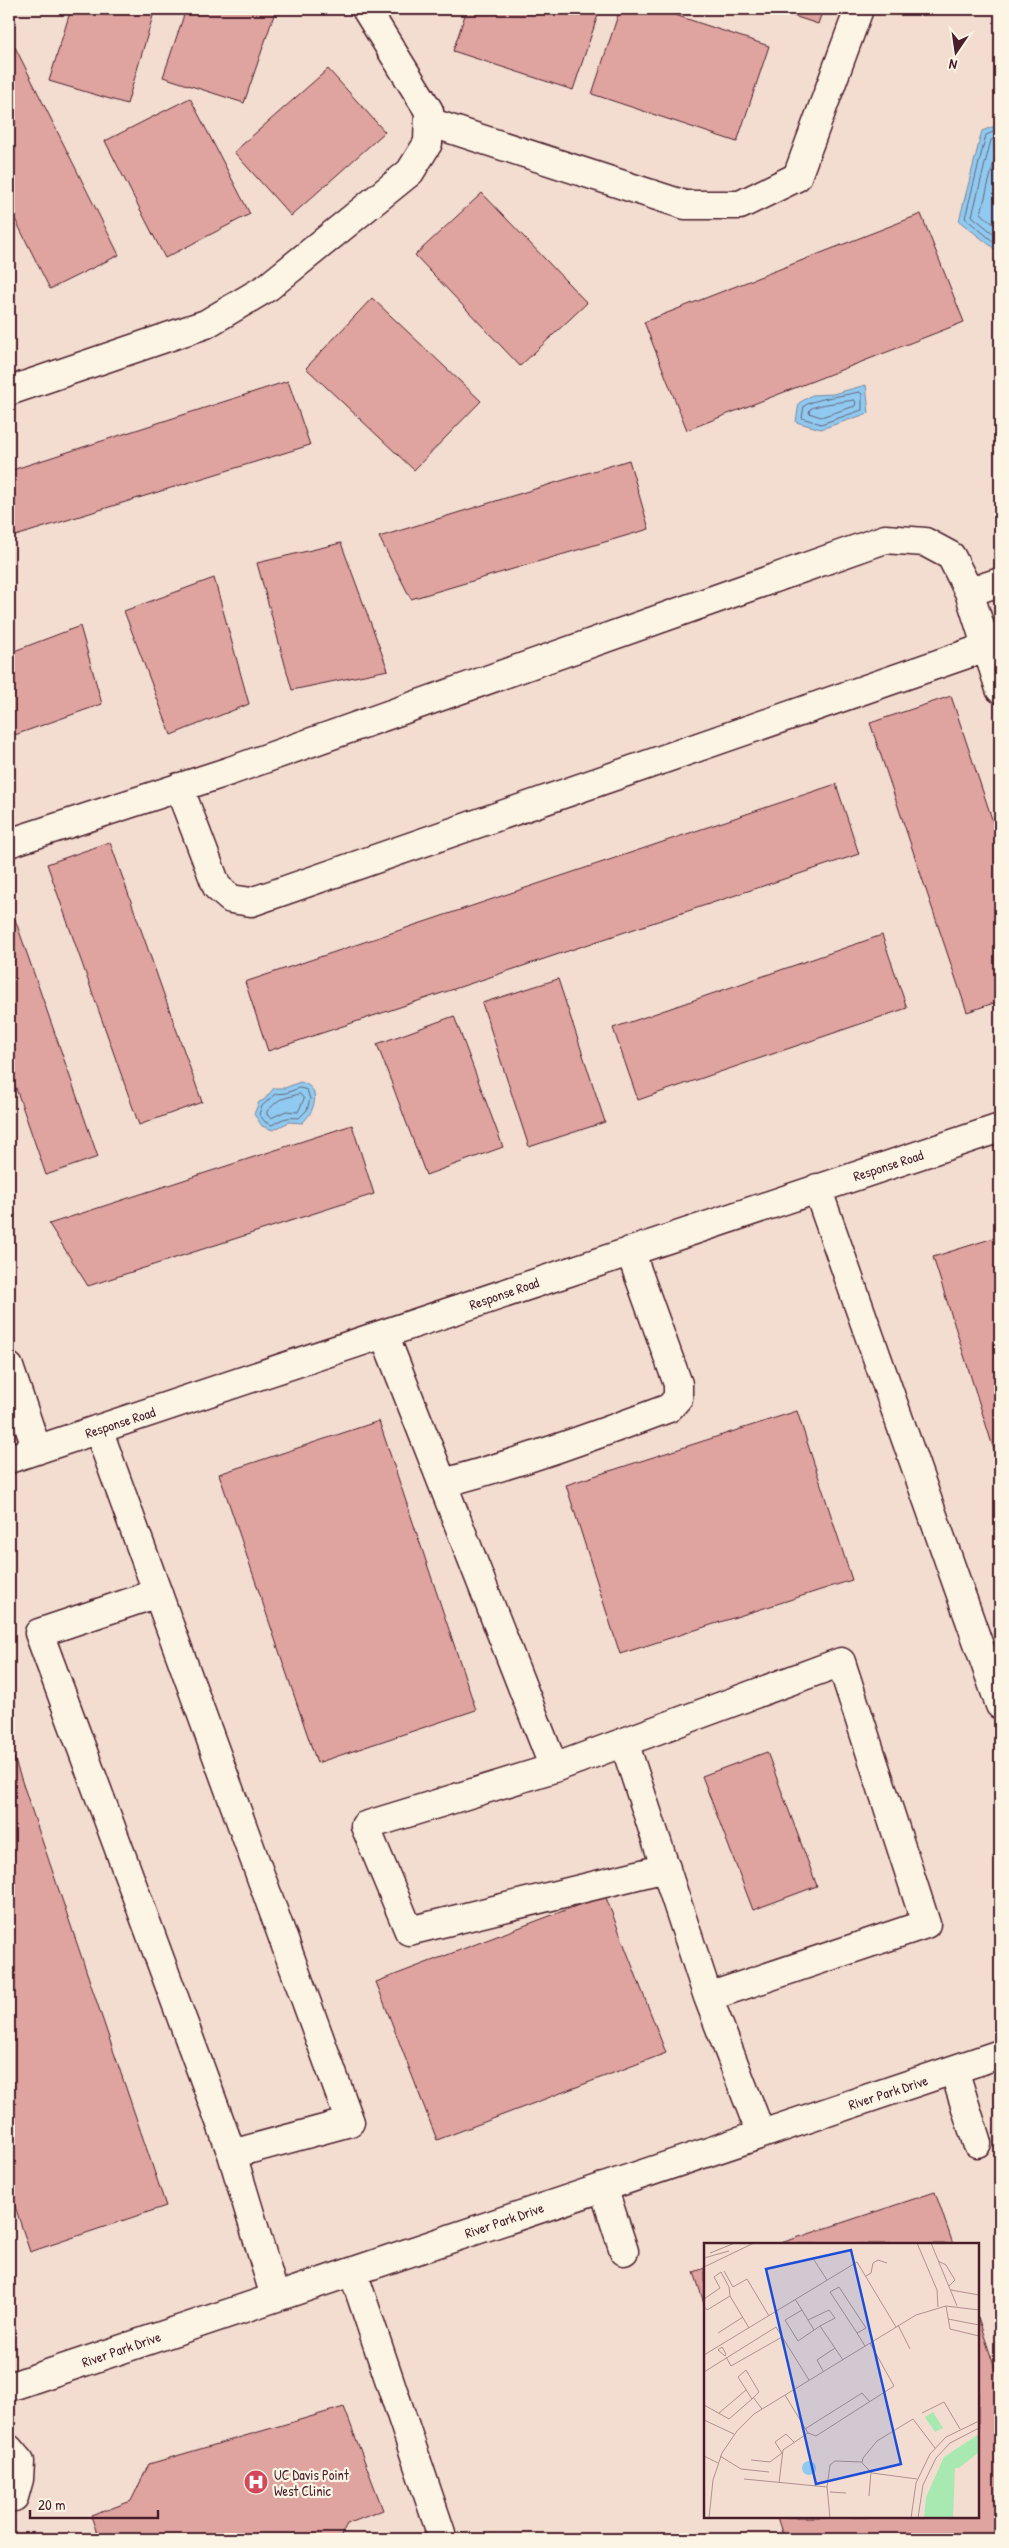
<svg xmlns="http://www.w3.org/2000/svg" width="1009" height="2548" font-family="'Patrick Hand',sans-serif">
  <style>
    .water { fill: #90caf0; stroke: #7486a1 }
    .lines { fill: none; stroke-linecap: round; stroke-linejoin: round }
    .shore { stroke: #66637a; stroke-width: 1 }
    .building { fill: #dfa4a0; stroke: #4a1f2b }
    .minor-casing { stroke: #4a1f2b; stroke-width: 31 }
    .minor { stroke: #fcf5e5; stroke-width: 28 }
    .labels { text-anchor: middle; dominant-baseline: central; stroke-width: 4.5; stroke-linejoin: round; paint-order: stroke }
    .street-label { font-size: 14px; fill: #4a1f2b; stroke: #fcf5e5 }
    .poi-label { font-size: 14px; fill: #4a1f2b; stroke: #fcf5e5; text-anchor: start }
    .inset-road { fill: none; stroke: #af918e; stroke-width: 1 }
    .view { fill: #1d4ed8; fill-opacity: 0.15; stroke: #1d4ed8; stroke-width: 2.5 }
    .inset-edge { fill: none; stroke: #4a1f2b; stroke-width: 2.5 }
  </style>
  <rect width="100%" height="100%" fill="#f3ddd0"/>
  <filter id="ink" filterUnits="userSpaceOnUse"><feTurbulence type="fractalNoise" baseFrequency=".02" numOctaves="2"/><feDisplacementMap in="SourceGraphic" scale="10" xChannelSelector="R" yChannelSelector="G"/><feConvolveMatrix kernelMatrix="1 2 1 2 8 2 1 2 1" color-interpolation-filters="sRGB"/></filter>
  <g filter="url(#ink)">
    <path class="water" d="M 1000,124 L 1000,253 L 959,221 L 982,131 Z
      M 866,385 L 869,413 L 821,429 L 796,422 L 799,403 L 812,395 L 833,394 Z
      M 300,1082 C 323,1087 315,1112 302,1123 L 289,1122 L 273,1130 L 262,1126 L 254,1114 L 259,1102 L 264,1100 L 274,1088 L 285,1088 Z"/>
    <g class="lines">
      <path class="shore" d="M 1000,129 L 986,135 L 965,218 L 1000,247
        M 1000,136 L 991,140 L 972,216 L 1000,239
        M 1000,144 L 998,146 L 981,213 L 1000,230
        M 859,392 L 862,394 L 862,410 L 821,424 L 802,418 L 804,406 C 816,398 843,396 859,392 Z
        M 854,400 L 856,402 L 855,406 L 821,417 L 809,413 L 810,409 C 818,404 843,402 854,400 Z
        M 300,1088 L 307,1090 L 310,1099 L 307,1110 L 299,1118 C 287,1117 283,1118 272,1125 L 265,1122 L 259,1114 L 262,1106 L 275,1094 L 286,1093 Z
        M 300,1094 L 304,1099 L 298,1112 L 286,1111 L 271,1118 L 267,1115 L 267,1111 L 279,1100 Z"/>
    </g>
    <path class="building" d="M 71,9 L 155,9 L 127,104 L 49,81 Z
      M 186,9 L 276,9 L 244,103 L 163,77 Z
      M 467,9 L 600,9 L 573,90 L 453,51 Z
      M 620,9 L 657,9 L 769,46 L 737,142 L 592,94 Z
      M 772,9 L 823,9 L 818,24 Z
      M 9,35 L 119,255 L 50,289 L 9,207 Z
      M 328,69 L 385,132 L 291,216 L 234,152 Z
      M 190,98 L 250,214 L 165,258 L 105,141 Z
      M 482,193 L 587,303 L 520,366 L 415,255 Z
      M 921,214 L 964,322 L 687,430 L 644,322 Z
      M 372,298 L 481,401 L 414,470 L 306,368 Z
      M 288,381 L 310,445 L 9,538 L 9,471 Z
      M 629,460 L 649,529 L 411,599 L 379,537 Z
      M 341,543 L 388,670 L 292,690 L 257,563 Z
      M 214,578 L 249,704 L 171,735 L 124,611 Z
      M 80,626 L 102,704 L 9,737 L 9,653 Z
      M 951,696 L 1000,843 L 1000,1001 L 967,1012 L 870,723 Z
      M 836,784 L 859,854 L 268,1051 L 245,982 Z
      M 110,842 L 202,1102 L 139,1125 L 47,864 Z
      M 9,902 L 98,1157 L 46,1175 L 9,1068 Z
      M 882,935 L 907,1008 L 638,1100 L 613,1028 Z
      M 558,979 L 605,1122 L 529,1147 L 482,1003 Z
      M 454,1016 L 503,1147 L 426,1175 L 377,1044 Z
      M 352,1125 L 374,1194 L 88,1286 L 49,1224 Z
      M 1000,1236 L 1000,1469 L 933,1257 Z
      M 797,1411 L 852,1580 L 620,1654 L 566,1485 Z
      M 379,1421 L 476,1710 L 317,1763 L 219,1474 Z
      M 9,1743 L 166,2206 L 30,2252 L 9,2188 Z
      M 767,1752 L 817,1886 L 753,1910 L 702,1776 Z
      M 605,1895 L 666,2053 L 437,2140 L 376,1982 Z
      M 935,2192 L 953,2244 L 778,2244 Z
      M 705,2268 L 705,2306 L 694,2272 Z
      M 978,2317 L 1000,2384 L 1000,2537 L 994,2539 L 784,2539 L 777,2517 L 978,2517 Z
      M 344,2407 L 383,2510 L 347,2524 L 339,2539 L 99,2539 L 91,2516 L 131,2501 L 149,2464 Z"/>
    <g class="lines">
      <defs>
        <path id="minor" d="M 429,122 L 685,205 L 740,205 L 797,177 L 859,9
          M 9,391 L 206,324 L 268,287 L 410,172 L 428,143 L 429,111 L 366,9
          M 969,592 L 1000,582
          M 179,787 L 217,887 L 231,899 L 251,902 L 987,647
          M 9,843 L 230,771 L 885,539 L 925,542 L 951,556 L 969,592 L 1000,689
          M 817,1188 L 1000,1705
          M 384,1334 L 554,1768 L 841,1662 L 926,1924 L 708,1997 L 761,2134
          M 9,1367 L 37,1450
          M 98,1429 L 350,2122 L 232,2154 L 39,1633 L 158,1593
          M 9,1459 L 1000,1128
          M 443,1483 C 520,1463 594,1436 669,1408 L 678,1398 L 678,1384 L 630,1251
          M 624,1742 L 708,1997
          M 554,1768 L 365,1826 L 409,1931 L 666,1868
          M 954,2070 L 977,2143
          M 232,2154 L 275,2297
          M 603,2187 L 624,2251
          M 353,2272 L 441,2533
          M 9,2387 L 1000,2054
          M 9,2449 L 20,2462 L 19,2479 L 14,2497"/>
      </defs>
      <use href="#minor" class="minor-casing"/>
      <use href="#minor" class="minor"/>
    </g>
  </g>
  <defs>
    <symbol id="hospital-disc" viewBox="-11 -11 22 22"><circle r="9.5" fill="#d1495b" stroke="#fcf5e5"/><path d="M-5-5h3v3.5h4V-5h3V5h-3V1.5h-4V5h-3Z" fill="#fff"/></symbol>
  </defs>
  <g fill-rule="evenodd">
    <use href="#hospital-disc" x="242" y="2468" width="28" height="28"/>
  </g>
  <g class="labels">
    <g class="street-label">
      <text transform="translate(888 1165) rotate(-18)">Response Road</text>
      <text transform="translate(504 1293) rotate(-19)">Response Road</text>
      <text transform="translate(120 1422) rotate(-18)">Response Road</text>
      <text transform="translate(888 2092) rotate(-18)">River Park Drive</text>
      <text transform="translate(504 2220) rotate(-19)">River Park Drive</text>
      <text transform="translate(121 2349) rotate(-19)">River Park Drive</text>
    </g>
    <g class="poi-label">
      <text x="274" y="2474">UC Davis Point<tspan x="274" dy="16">West Clinic</tspan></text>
    </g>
  </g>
  <g transform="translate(704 2243)">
    <rect width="275" height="275" fill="#f3ddd0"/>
    <path d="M 229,169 L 239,185 L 231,189 L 221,174 ZM 275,191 L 275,209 L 255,225 L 251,225 L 249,275 L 220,275 L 222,254 L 240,214 Z" fill="#a8e8b1"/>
    <path d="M98 225a7 7 0 1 1 14 0a7 7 0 1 1-14 0Z" fill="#90caf0"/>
    <path class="inset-road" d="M 213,0 L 233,47 L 234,64M 227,0 L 253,63M 6,10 L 31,0M 0,15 L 25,8M 110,17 L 123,37M 234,18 L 242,22 L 251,37 L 245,43M 0,24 L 50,0M 20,28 L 29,44 L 43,36 L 65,73M 162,33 L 167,30 L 169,20 L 174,17 L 183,20M 247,47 L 275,52M 0,56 L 16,45 L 10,34 L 17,29 L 25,44 L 26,53 L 45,85M 91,56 L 98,67 L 81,77 L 94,98 L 116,83 L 139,117M 0,63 L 3,67 L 26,53M 242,63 L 246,86 L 275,93M 98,67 L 110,87M 244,76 L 275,82M 104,77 L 125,67 L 131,75 L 116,83M 194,82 L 206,106M 14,90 L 39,74M 153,90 L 162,85 L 135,44 L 126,49 L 153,90 L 161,103M 18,104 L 22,111 L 21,113 L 14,107 ZM 0,112 L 153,19 L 192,84M 22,114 L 27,123 L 78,94M 119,128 L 113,117 L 131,105M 0,129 L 72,84 L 105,137M 81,152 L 104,190 L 112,193 L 190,143 L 166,100M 49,154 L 58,166M 0,162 L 25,176 L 48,156 L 34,134 L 42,127 L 55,149 L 48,156M 15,170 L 42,147M 218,170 L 240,159 L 256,186M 0,177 L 30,191M 101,186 L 158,150 L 166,159M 0,213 L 14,220M 16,213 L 37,226 L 65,229M 47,217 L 66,219 L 78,210 L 71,199 L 82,191 L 90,199M 40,236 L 123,244 L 126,275M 213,236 L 168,230 L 158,220 L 159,215 L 173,198 L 209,176 L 231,205M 75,240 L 79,207 L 104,190M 123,244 L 126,222 L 131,218 L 158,219M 126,249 L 142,250M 165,253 L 167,229M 5,275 L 9,237 L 18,210 L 33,188 L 50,171 L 212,72 L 242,63 L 275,67M 207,275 L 212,240 L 226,211 L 242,194 L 275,178M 214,275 L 219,242 L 232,215 L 246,200 L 275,185"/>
    <path class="view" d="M 147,7 L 197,221 L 112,241 L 62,26 Z"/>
    <rect width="275" height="275" class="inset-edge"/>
  </g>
  <rect width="1009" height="2548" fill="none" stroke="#fcf5e5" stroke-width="30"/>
  <rect x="15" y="15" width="979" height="2518" fill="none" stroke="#4a1f2b" stroke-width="2" filter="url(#ink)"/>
  <g transform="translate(956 52) rotate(193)" stroke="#fcf5e5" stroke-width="4" paint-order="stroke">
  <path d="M0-4L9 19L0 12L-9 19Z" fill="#4a1f2b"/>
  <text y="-8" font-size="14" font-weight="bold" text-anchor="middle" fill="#4a1f2b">N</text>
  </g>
  <path d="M30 2510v8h128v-8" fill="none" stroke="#4a1f2b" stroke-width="2.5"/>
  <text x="38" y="2510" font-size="15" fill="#4a1f2b" stroke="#fcf5e5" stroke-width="4" paint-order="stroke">20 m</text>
</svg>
